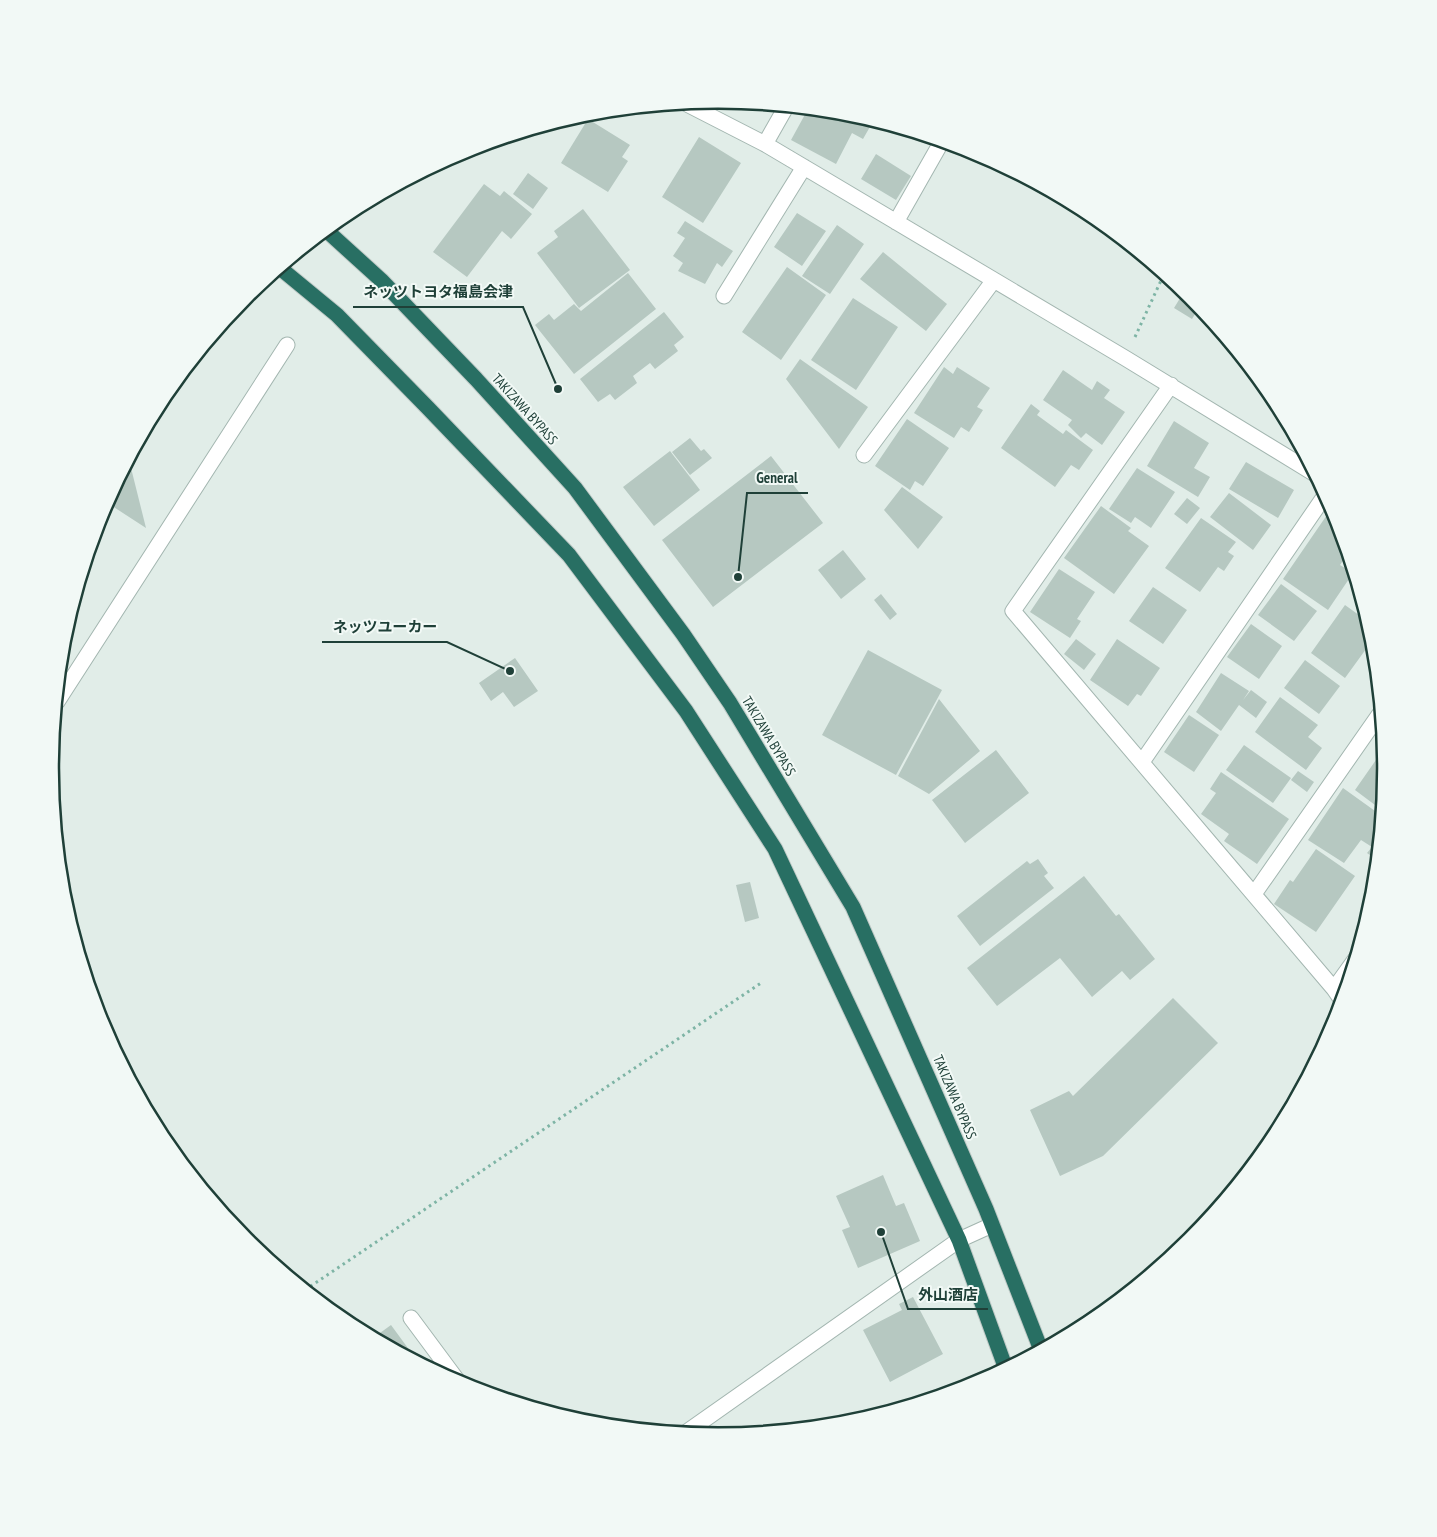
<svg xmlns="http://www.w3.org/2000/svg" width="1437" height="1537" font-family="'PT Sans Narrow','Noto Sans JP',sans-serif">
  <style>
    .building { fill: #b6c8c1 }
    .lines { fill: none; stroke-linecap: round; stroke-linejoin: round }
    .minor-casing { stroke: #a3b6b0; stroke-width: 17 }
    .highway-casing { stroke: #c0cac7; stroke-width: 17 }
    .path { stroke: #7eb4a5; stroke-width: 3; stroke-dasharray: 2.5 4; stroke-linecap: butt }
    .minor { stroke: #fff; stroke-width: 15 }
    .highway { stroke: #286f63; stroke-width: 15 }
    .labels { text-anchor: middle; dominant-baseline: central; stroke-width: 4; stroke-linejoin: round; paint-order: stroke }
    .street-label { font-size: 14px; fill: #1f4038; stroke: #f2f9f6 }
    .rim { fill: none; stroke: #1f4038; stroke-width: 2.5 }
    .leader { fill: none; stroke: #1f4038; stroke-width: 2 }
    .callout-dot { fill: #1f4038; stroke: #f2f9f6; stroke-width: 2 }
    .callout-label { font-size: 15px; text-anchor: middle; font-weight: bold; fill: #1f4038; stroke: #f2f9f6; stroke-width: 4; stroke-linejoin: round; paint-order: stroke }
  </style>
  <rect width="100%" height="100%" fill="#e1ede8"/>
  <path class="building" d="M 808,109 L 849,113 L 868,119 L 866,122 L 871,125 L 863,139 L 852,133 L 836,164 L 791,140 Z
    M 588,119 L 630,145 L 622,157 L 628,161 L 608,192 L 561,163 Z
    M 699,137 L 741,163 L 703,223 L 662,197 Z
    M 876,154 L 911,176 L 896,200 L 861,179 Z
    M 528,173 L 548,188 L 533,209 L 513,194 Z
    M 484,184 L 500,196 L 504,191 L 532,214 L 511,239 L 502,231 L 467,277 L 433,252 Z
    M 583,209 L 630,270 L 579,308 L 537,253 L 558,237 L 554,231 Z
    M 797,213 L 826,231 L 802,266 L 774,247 Z
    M 685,221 L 733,251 L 722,267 L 717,263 L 705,284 L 678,271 L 683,263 L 673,256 L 685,238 L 677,233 Z
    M 837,225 L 864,244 L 830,294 L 802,276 Z
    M 883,252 L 947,304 L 926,331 L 860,279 Z
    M 787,267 L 826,295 L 781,360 L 742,332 Z
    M 628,273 L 656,309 L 574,374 L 535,325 L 549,314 L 554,320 L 574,304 L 581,311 Z
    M 1185,290 L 1200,306 L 1192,319 L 1174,308 Z
    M 853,298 L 898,327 L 856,390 L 811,360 Z
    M 664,312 L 684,337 L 674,345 L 678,351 L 655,369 L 650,363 L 633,376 L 637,383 L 615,400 L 610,394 L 598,402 L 580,379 Z
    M 800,359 L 868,407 L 839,449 L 786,379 Z
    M 944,367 L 953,374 L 957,367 L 990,388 L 977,407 L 983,410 L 969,432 L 961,427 L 954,438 L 914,413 Z
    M 1063,370 L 1092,390 L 1097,381 L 1110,390 L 1104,398 L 1125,412 L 1102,445 L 1086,433 L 1081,438 L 1068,425 L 1072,420 L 1043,400 Z
    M 1031,404 L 1040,411 L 1037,415 L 1063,434 L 1066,430 L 1093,450 L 1079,470 L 1071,465 L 1055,487 L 1001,448 Z
    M 907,419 L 949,448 L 923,486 L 915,481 L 910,490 L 875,466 Z
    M 1174,421 L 1209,443 L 1194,468 L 1210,477 L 1198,497 L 1147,466 Z
    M 690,438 L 701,451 L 704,449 L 712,458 L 690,475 L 672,452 Z
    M 670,451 L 700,490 L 654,526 L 623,487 Z
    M 771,456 L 823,523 L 713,607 L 662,540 Z
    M 129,460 L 146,528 L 106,502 Z
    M 1246,462 L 1294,490 L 1278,518 L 1229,489 Z
    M 1137,468 L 1175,492 L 1151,528 L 1135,517 L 1131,523 L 1109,509 Z
    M 902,487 L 943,517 L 918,549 L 884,510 Z
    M 1229,493 L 1271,525 L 1253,550 L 1210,517 Z
    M 1187,498 L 1200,508 L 1187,524 L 1174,514 Z
    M 1101,506 L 1131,528 L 1128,531 L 1149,546 L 1114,594 L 1064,558 Z
    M 1329,512 L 1338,518 L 1348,553 L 1340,565 L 1353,573 L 1328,610 L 1283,579 Z
    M 1201,518 L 1236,542 L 1228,552 L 1234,556 L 1224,571 L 1218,567 L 1200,592 L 1165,568 Z
    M 843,550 L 866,579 L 841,599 L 818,570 Z
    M 1059,569 L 1095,592 L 1077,619 L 1081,621 L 1070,638 L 1030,612 Z
    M 1281,584 L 1317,611 L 1294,641 L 1258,615 Z
    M 1153,587 L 1187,610 L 1163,644 L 1129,621 Z
    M 881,594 L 897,614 L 890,620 L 874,600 Z
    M 1345,605 L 1370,623 L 1374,638 L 1345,678 L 1311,653 Z
    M 1251,624 L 1282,646 L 1259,679 L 1227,657 Z
    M 1076,639 L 1096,654 L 1084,670 L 1064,654 Z
    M 1117,639 L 1160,668 L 1141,696 L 1137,694 L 1128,706 L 1090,680 Z
    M 868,650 L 942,690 L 896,775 L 822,735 Z
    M 515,658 L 538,691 L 514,707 L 503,692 L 491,701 L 479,683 Z
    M 1305,660 L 1340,686 L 1319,714 L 1284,688 Z
    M 1221,673 L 1249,691 L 1243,700 L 1251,690 L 1267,702 L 1256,718 L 1239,705 L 1221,731 L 1196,712 Z
    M 1280,697 L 1318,725 L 1308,737 L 1322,748 L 1306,770 L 1255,732 Z
    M 939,699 L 980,751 L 929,794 L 898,776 Z
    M 1189,715 L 1219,735 L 1194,772 L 1164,752 Z
    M 1244,745 L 1291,778 L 1273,803 L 1226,770 Z
    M 1385,747 L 1387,769 L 1383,811 L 1355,790 Z
    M 996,750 L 1029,793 L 965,843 L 932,800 Z
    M 1298,771 L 1314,782 L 1307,792 L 1291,780 Z
    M 1221,772 L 1289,819 L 1257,864 L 1224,841 L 1229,834 L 1201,814 L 1216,793 L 1210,789 Z
    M 1343,788 L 1382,816 L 1378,861 L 1367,853 L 1372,847 L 1361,840 L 1344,863 L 1308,840 Z
    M 1316,849 L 1355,876 L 1316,932 L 1274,904 L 1290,880 L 1293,882 Z
    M 1038,859 L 1048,873 L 1044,876 L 1054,888 L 980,946 L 957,916 L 1027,861 L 1030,864 Z
    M 1084,876 L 1116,916 L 1119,914 L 1155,959 L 1130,980 L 1122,971 L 1092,997 L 1060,958 L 997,1006 L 967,968 Z
    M 750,882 L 759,918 L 745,922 L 736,885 Z
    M 1173,998 L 1218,1043 L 1103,1156 L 1060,1176 L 1030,1110 L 1069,1091 L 1073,1096 Z
    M 883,1175 L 896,1206 L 904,1203 L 920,1241 L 858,1268 L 842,1230 L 850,1227 L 836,1196 Z
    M 913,1297 L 943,1354 L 890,1382 L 863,1330 L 902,1310 L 899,1304 Z
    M 391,1325 L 413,1355 L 409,1357 L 373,1338 Z"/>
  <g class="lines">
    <defs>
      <path id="minor" d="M 685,103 L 765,144 L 814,173 L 1125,358 L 1315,474
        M 765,144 L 786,107
        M 896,222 L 942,141
        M 724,296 L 804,167
        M 1171,385 L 1013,611 L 1334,989 L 1343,1002
        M 864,455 L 994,280
        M 57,702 L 287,345
        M 1142,762 L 1326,494
        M 1254,894 L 1381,712
        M 1334,989 L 1357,957
        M 411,1318 L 460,1384
        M 684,1434 L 959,1240 L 992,1225"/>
      <path id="highway" d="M 326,230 L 381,280 L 476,379 L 575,488 L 683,634 L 730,703 L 853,907 L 986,1209 L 1041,1350
        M 280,268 L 337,315 L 428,408 L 569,555 L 686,711 L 775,849 L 959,1240 L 1006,1369"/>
    </defs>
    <use href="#minor" class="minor-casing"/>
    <use href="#highway" class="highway-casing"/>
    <path class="path" d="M 1135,337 L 1164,274
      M 305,1290 L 761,983"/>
    <use href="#minor" class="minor"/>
    <use href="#highway" class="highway"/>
  </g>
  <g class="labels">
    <g class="street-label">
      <text transform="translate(525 409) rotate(48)">TAKIZAWA BYPASS</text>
      <text transform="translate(769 736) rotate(59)">TAKIZAWA BYPASS</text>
      <text transform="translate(955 1097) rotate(67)">TAKIZAWA BYPASS</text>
    </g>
  </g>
  <path d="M0 0H1437V1537H0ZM59 768a659 659 0 1 1 1318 0a659 659 0 1 1-1318 0Z" fill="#f2f9f6" fill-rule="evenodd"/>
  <path class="rim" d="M59 768a659 659 0 1 1 1318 0a659 659 0 1 1-1318 0Z"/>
  <path class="leader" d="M558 389L523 307H353M738 577L747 493H808M510 671L447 642H322M881 1232L908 1309H988"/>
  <g class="callout-dot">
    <circle cx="558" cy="389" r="5"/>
    <circle cx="738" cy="577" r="5"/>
    <circle cx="510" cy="671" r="5"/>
    <circle cx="881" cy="1232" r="5"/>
  </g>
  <g class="callout-label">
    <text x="438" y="297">ネッツトヨタ福島会津</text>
    <text x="777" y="483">General</text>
    <text x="385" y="632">ネッツユーカー</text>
    <text x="948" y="1300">外山酒店</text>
  </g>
</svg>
